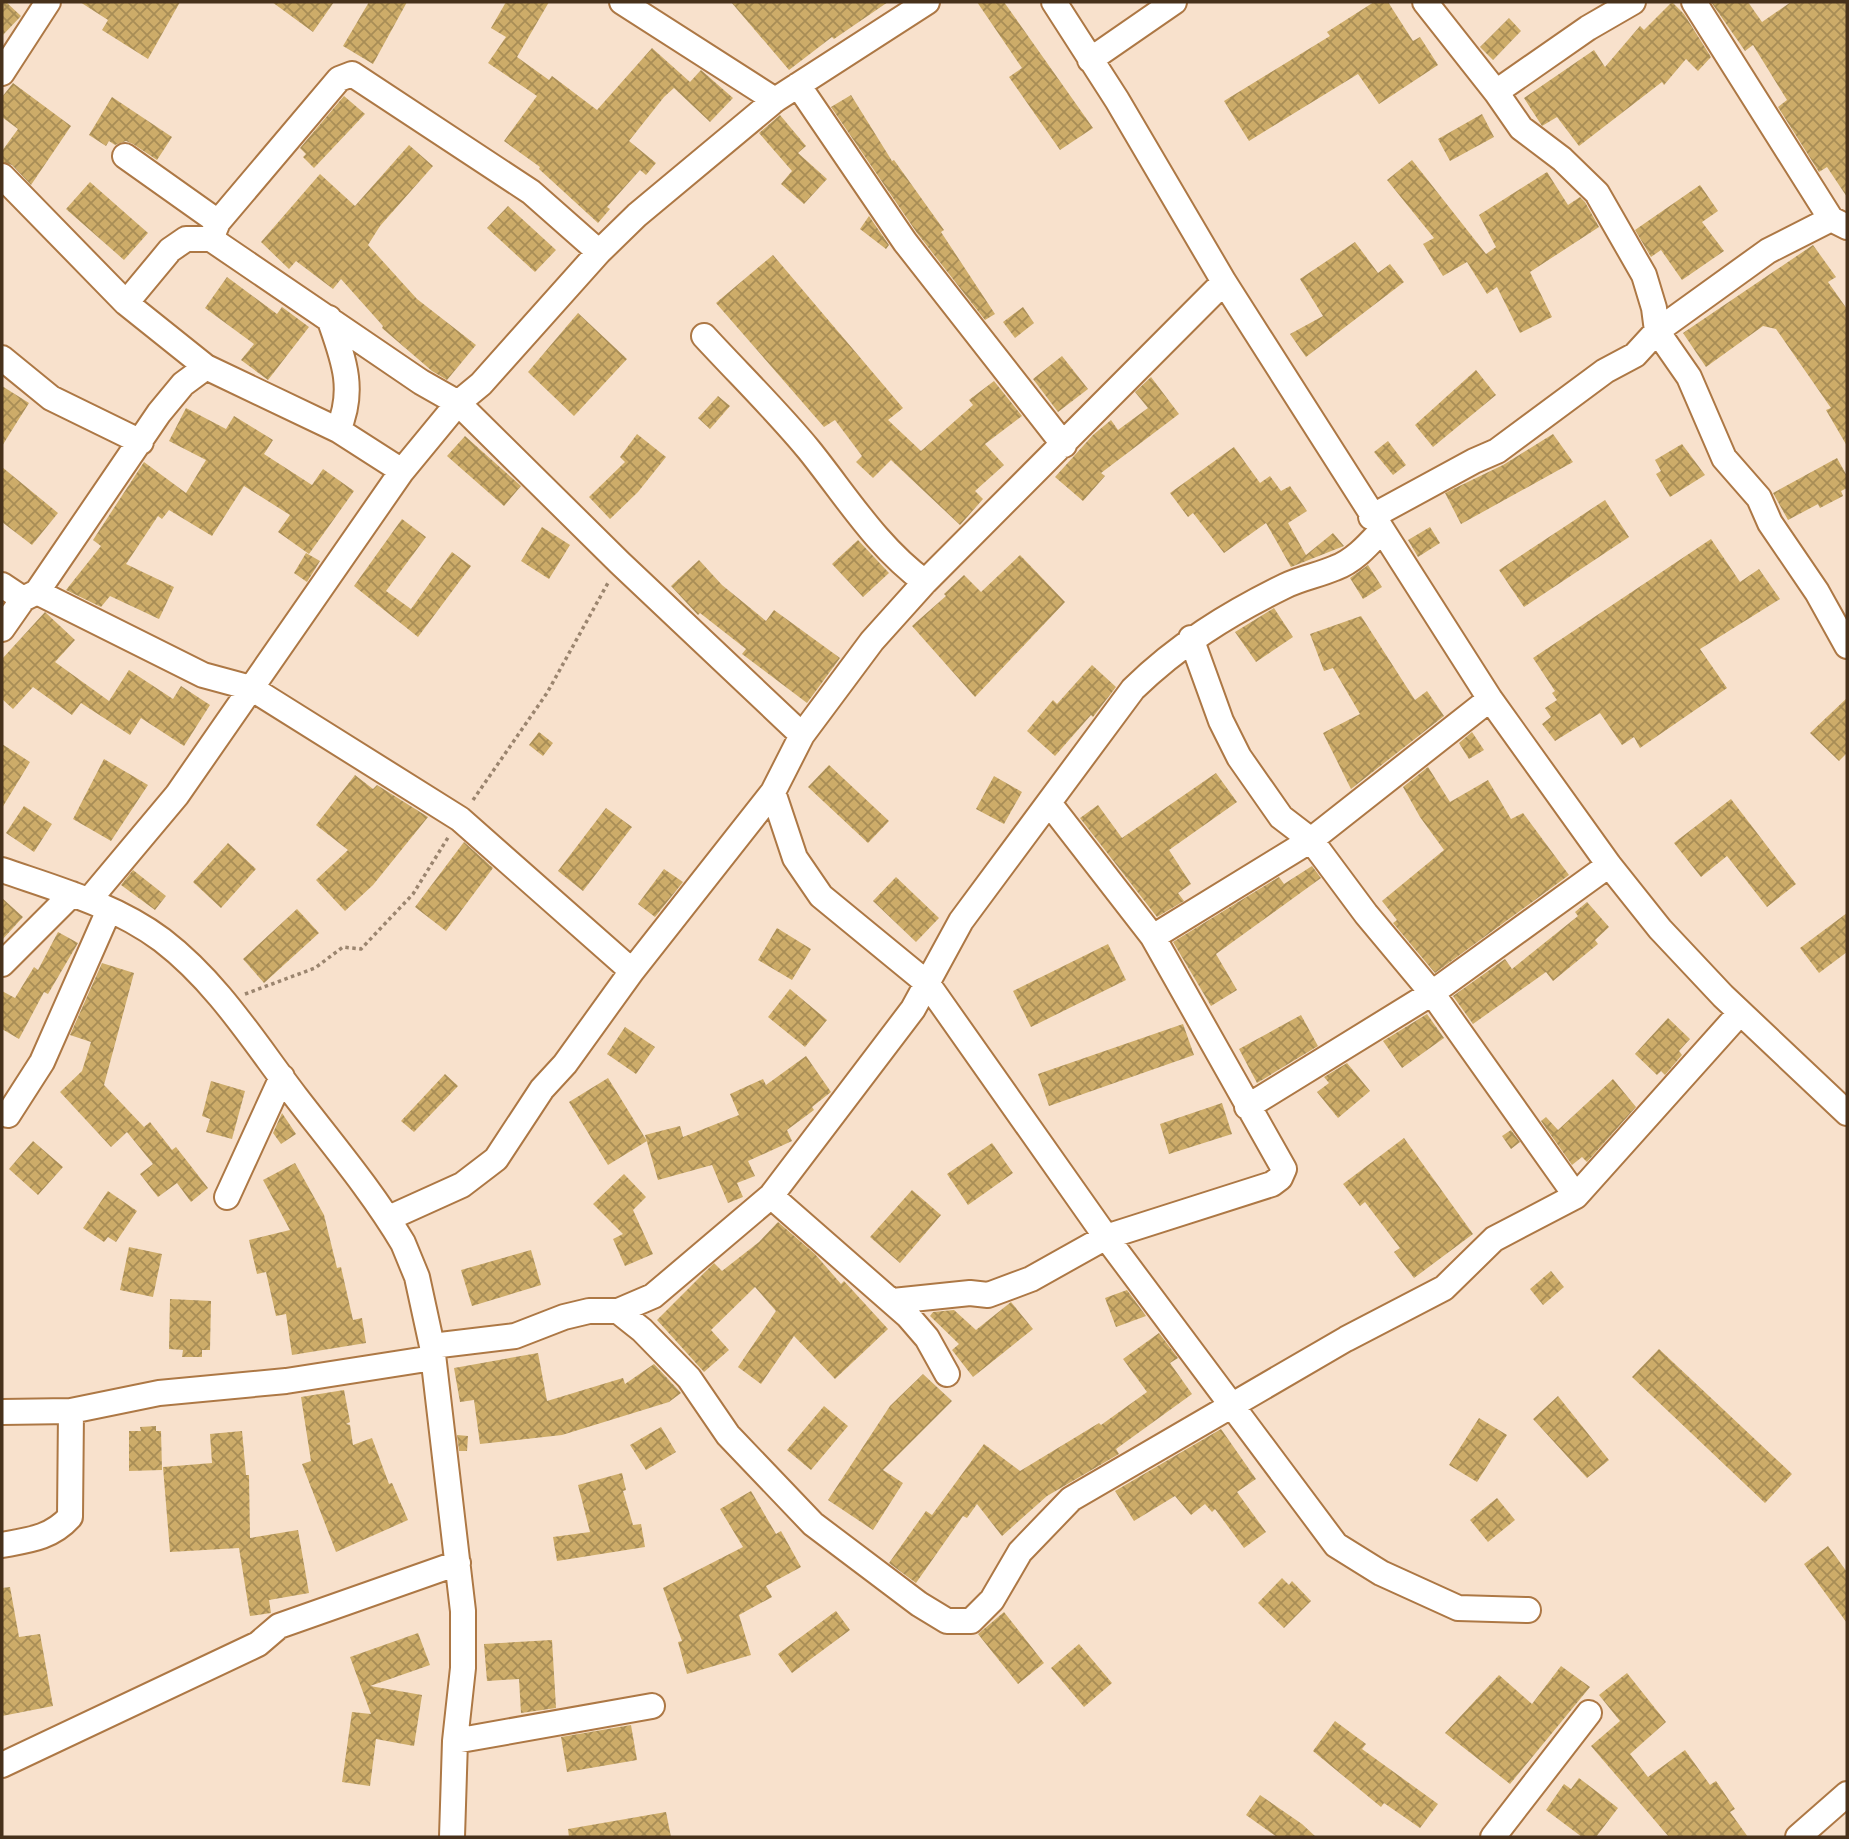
<svg xmlns="http://www.w3.org/2000/svg" width="1849" height="1839" font-family="'Source Sans 3',sans-serif">
  <style>
    .building { fill: url(#building-cross-hatch) }
    .lines { fill: none; stroke-linecap: round; stroke-linejoin: round }
    .street-casing { stroke: #ad7845; stroke-width: 28 }
    .path { stroke: #9b856f; stroke-width: 3.5; stroke-dasharray: 3.5 3.5; stroke-linecap: butt }
    .street { stroke: #fff; stroke-width: 24 }
  </style>
  <defs>
    <pattern id="building-cross-hatch" width="8" height="8" patternUnits="userSpaceOnUse" patternTransform="scale(1.75)"><rect width="8" height="8" fill="#cdac69"/><path d="M0 0l8 8M0 8l8-8" fill="none" stroke="#a88d56"/></pattern>
  </defs>
  <rect width="100%" height="100%" fill="#f8e1cc"/>
  <path class="building" d="M 2,2 L 6,2 L 21,16 L 2,36 Z
    M 80,2 L 180,2 L 148,59 L 102,30 L 108,20 Z
    M 272,2 L 334,2 L 313,32 Z
    M 369,2 L 407,2 L 373,64 L 343,46 Z
    M 506,2 L 549,2 L 517,57 L 549,80 L 552,76 L 597,110 L 652,48 L 690,82 L 701,70 L 733,98 L 710,122 L 674,88 L 664,97 L 629,141 L 656,163 L 646,175 L 640,170 L 607,207 L 610,209 L 598,223 L 539,169 L 540,167 L 504,141 L 537,96 L 488,63 L 506,37 L 491,28 Z
    M 731,2 L 888,2 L 834,39 L 832,37 L 789,70 Z
    M 977,2 L 1004,2 L 1093,128 L 1060,150 L 1009,77 L 1022,68 Z
    M 1374,2 L 1388,2 L 1413,41 L 1420,37 L 1438,65 L 1379,104 L 1358,74 L 1249,141 L 1224,101 L 1330,36 L 1327,32 Z
    M 1672,2 L 1684,14 L 1711,57 L 1698,71 L 1686,59 L 1664,85 L 1662,82 L 1579,146 L 1557,117 L 1542,126 L 1524,98 L 1594,50 L 1605,67 L 1640,26 L 1644,30 Z
    M 1711,2 L 1748,2 L 1762,22 L 1791,2 L 1847,2 L 1847,197 L 1827,167 L 1819,172 L 1778,107 L 1787,100 L 1753,45 L 1745,51 Z
    M 1509,18 L 1521,31 L 1493,60 L 1480,47 Z
    M 13,83 L 71,126 L 31,185 L 12,165 L 2,162 L 2,151 L 18,129 L 2,117 L 2,97 Z
    M 851,95 L 892,161 L 894,160 L 944,230 L 941,232 L 995,314 L 985,320 L 917,233 L 831,107 Z
    M 344,96 L 365,114 L 314,168 L 303,157 L 306,154 L 300,148 Z
    M 112,97 L 172,137 L 157,160 L 133,144 L 126,141 L 115,145 L 109,141 L 106,146 L 89,135 Z
    M 1482,114 L 1494,137 L 1450,161 L 1438,139 Z
    M 780,115 L 806,146 L 798,153 L 827,179 L 804,204 L 781,184 L 792,171 L 759,133 Z
    M 409,145 L 433,166 L 380,226 L 368,245 L 417,299 L 476,345 L 447,380 L 432,371 L 382,328 L 383,326 L 341,279 L 333,289 L 296,261 L 289,269 L 261,242 L 320,174 L 355,206 Z
    M 1412,160 L 1486,254 L 1496,247 L 1479,215 L 1547,172 L 1568,205 L 1580,197 L 1585,202 L 1599,227 L 1530,272 L 1552,317 L 1520,333 L 1497,287 L 1487,294 L 1467,262 L 1443,276 L 1423,244 L 1434,238 L 1387,180 Z
    M 90,182 L 148,233 L 124,260 L 66,209 Z
    M 1700,185 L 1718,211 L 1702,222 L 1724,251 L 1682,280 L 1661,250 L 1651,257 L 1635,230 Z
    M 508,206 L 556,250 L 535,272 L 487,228 Z
    M 869,216 L 889,245 L 886,249 L 860,229 Z
    M 1355,242 L 1378,273 L 1390,264 L 1404,282 L 1306,357 L 1290,334 L 1323,316 L 1300,279 Z
    M 1813,245 L 1836,277 L 1828,282 L 1847,309 L 1847,446 L 1826,410 L 1831,408 L 1776,329 L 1763,326 L 1706,367 L 1683,333 Z
    M 773,255 L 903,408 L 888,420 L 921,451 L 973,405 L 969,400 L 994,381 L 1022,416 L 985,444 L 1004,465 L 975,491 L 983,499 L 960,525 L 891,460 L 873,478 L 856,462 L 862,456 L 835,420 L 824,427 L 716,303 Z
    M 227,277 L 277,314 L 282,307 L 309,327 L 268,380 L 241,360 L 254,344 L 205,308 Z
    M 1023,307 L 1034,323 L 1015,338 L 1003,322 Z
    M 578,313 L 627,359 L 574,416 L 528,372 Z
    M 1062,356 L 1088,389 L 1058,412 L 1033,379 Z
    M 1476,370 L 1496,395 L 1433,447 L 1415,425 Z
    M 1151,377 L 1179,414 L 1101,473 L 1105,476 L 1083,501 L 1055,477 L 1093,435 L 1111,420 L 1118,430 L 1148,408 L 1135,392 Z
    M 2,386 L 29,403 L 2,446 Z
    M 718,396 L 730,406 L 710,429 L 698,418 Z
    M 186,408 L 226,429 L 234,416 L 273,440 L 264,454 L 312,485 L 323,469 L 354,491 L 309,554 L 278,532 L 290,515 L 244,486 L 212,536 L 169,510 L 162,519 L 158,516 L 126,564 L 174,587 L 159,619 L 110,596 L 101,607 L 66,590 L 101,546 L 93,540 L 144,462 L 186,493 L 206,460 L 169,441 Z
    M 637,434 L 666,457 L 638,492 L 610,519 L 589,497 L 625,462 L 620,457 Z
    M 1553,434 L 1573,462 L 1461,524 L 1445,493 L 1503,465 Z
    M 465,436 L 521,486 L 504,506 L 447,456 Z
    M 1388,441 L 1406,465 L 1393,475 L 1374,452 Z
    M 1682,444 L 1705,475 L 1670,497 L 1656,474 L 1661,471 L 1655,460 Z
    M 1234,447 L 1260,483 L 1270,476 L 1281,491 L 1290,486 L 1307,511 L 1288,523 L 1306,555 L 1333,533 L 1344,546 L 1291,567 L 1266,523 L 1224,553 L 1193,513 L 1188,517 L 1170,493 Z
    M 1837,458 L 1847,476 L 1847,488 L 1841,491 L 1843,496 L 1820,508 L 1818,504 L 1788,520 L 1773,493 Z
    M 2,467 L 58,513 L 32,545 L 2,522 Z
    M 1605,500 L 1629,537 L 1524,607 L 1499,570 Z
    M 402,519 L 426,537 L 386,591 L 411,609 L 452,552 L 471,566 L 418,637 L 354,586 Z
    M 542,527 L 570,545 L 549,579 L 521,561 Z
    M 1430,527 L 1440,543 L 1418,557 L 1408,540 Z
    M 1711,539 L 1740,582 L 1759,569 L 1780,599 L 1700,649 L 1727,688 L 1640,748 L 1634,737 L 1622,745 L 1600,713 L 1555,741 L 1542,724 L 1551,717 L 1545,708 L 1557,700 L 1552,693 L 1555,691 L 1533,658 Z
    M 858,540 L 889,573 L 863,597 L 832,564 Z
    M 306,553 L 320,561 L 307,582 L 294,573 Z
    M 1020,555 L 1065,602 L 975,697 L 912,626 L 946,596 L 944,594 L 964,575 L 981,592 Z
    M 699,560 L 722,585 L 766,621 L 774,610 L 840,658 L 807,703 L 742,654 L 746,649 L 700,613 L 698,615 L 671,586 Z
    M 1368,565 L 1382,587 L 1363,599 L 1350,578 Z
    M 1274,608 L 1293,637 L 1256,662 L 1235,632 Z
    M 45,612 L 75,640 L 55,662 L 109,701 L 129,670 L 173,699 L 181,686 L 210,705 L 184,746 L 141,718 L 130,735 L 81,703 L 72,715 L 33,687 L 13,709 L 2,699 L 2,659 Z
    M 1361,616 L 1415,700 L 1427,691 L 1444,716 L 1351,789 L 1323,733 L 1360,714 L 1333,668 L 1324,671 L 1310,634 Z
    M 1092,665 L 1116,687 L 1093,717 L 1091,715 L 1055,756 L 1027,731 L 1053,700 L 1057,704 Z
    M 1847,698 L 1847,753 L 1839,761 L 1810,733 Z
    M 539,732 L 553,743 L 543,756 L 529,745 Z
    M 1472,732 L 1484,750 L 1469,759 L 1459,743 Z
    M 2,744 L 30,762 L 2,808 Z
    M 104,759 L 148,785 L 111,841 L 73,819 Z
    M 829,765 L 889,821 L 868,843 L 808,787 Z
    M 1428,767 L 1450,802 L 1488,780 L 1511,819 L 1523,813 L 1569,875 L 1435,973 L 1393,923 L 1397,920 L 1382,901 L 1444,850 L 1420,817 L 1403,787 Z
    M 1216,773 L 1237,802 L 1169,850 L 1191,884 L 1178,893 L 1184,901 L 1157,917 L 1080,818 L 1098,805 L 1122,838 Z
    M 355,775 L 373,789 L 377,785 L 428,817 L 373,885 L 345,911 L 316,880 L 348,850 L 316,825 Z
    M 994,776 L 1022,792 L 1004,824 L 976,809 Z
    M 1731,799 L 1796,884 L 1767,907 L 1727,856 L 1701,877 L 1674,843 Z
    M 24,806 L 52,824 L 34,852 L 6,833 Z
    M 606,808 L 632,827 L 583,891 L 558,871 Z
    M 464,842 L 493,868 L 446,931 L 415,907 Z
    M 228,843 L 256,869 L 221,908 L 193,882 Z
    M 1312,866 L 1321,878 L 1216,954 L 1237,990 L 1211,1006 L 1173,942 L 1279,877 L 1284,884 Z
    M 664,869 L 683,882 L 655,917 L 638,904 Z
    M 133,870 L 166,896 L 155,910 L 121,885 Z
    M 896,877 L 939,918 L 916,942 L 873,901 Z
    M 2,898 L 23,917 L 2,940 Z
    M 1587,902 L 1609,927 L 1595,940 L 1598,944 L 1553,981 L 1546,972 L 1473,1024 L 1453,996 L 1505,959 L 1512,969 L 1578,916 L 1575,912 Z
    M 297,909 L 319,933 L 264,983 L 243,959 Z
    M 1847,913 L 1847,952 L 1819,973 L 1800,948 Z
    M 777,928 L 811,949 L 792,980 L 758,960 Z
    M 58,932 L 78,943 L 48,994 L 44,992 L 19,1039 L 2,1029 L 2,991 L 15,998 L 34,967 L 38,970 Z
    M 1108,944 L 1126,980 L 1031,1027 L 1013,991 Z
    M 102,963 L 134,973 L 104,1085 L 144,1127 L 150,1122 L 172,1150 L 176,1147 L 208,1188 L 191,1202 L 177,1183 L 158,1197 L 140,1174 L 153,1164 L 127,1132 L 111,1147 L 60,1092 L 82,1071 L 91,1042 L 70,1035 Z
    M 790,989 L 827,1020 L 805,1047 L 768,1017 Z
    M 1427,1014 L 1444,1038 L 1402,1068 L 1383,1041 Z
    M 1301,1015 L 1318,1046 L 1257,1083 L 1239,1049 Z
    M 1668,1018 L 1690,1039 L 1679,1051 L 1682,1055 L 1665,1075 L 1661,1071 L 1657,1075 L 1635,1054 Z
    M 1183,1024 L 1194,1055 L 1049,1106 L 1038,1074 Z
    M 625,1027 L 655,1047 L 636,1074 L 607,1054 Z
    M 806,1056 L 831,1092 L 812,1107 L 814,1110 L 787,1130 L 792,1141 L 748,1161 L 755,1176 L 737,1183 L 743,1197 L 728,1203 L 712,1165 L 658,1180 L 645,1135 L 680,1126 L 683,1137 L 739,1115 L 730,1094 L 763,1079 L 766,1085 Z
    M 1347,1063 L 1370,1091 L 1338,1118 L 1317,1092 L 1329,1083 L 1324,1077 Z
    M 445,1074 L 458,1086 L 414,1132 L 401,1121 Z
    M 608,1078 L 647,1141 L 608,1165 L 569,1102 Z
    M 1613,1079 L 1636,1107 L 1587,1162 L 1582,1157 L 1572,1165 L 1541,1121 L 1546,1117 L 1558,1130 Z
    M 211,1081 L 245,1091 L 232,1139 L 206,1132 L 210,1119 L 202,1116 Z
    M 1222,1103 L 1232,1134 L 1169,1154 L 1160,1124 Z
    M 282,1113 L 296,1134 L 281,1144 L 273,1133 Z
    M 1511,1130 L 1520,1142 L 1511,1149 L 1502,1136 Z
    M 1404,1138 L 1473,1234 L 1414,1278 L 1394,1252 L 1400,1248 L 1365,1202 L 1360,1206 L 1343,1184 Z
    M 33,1141 L 63,1167 L 38,1195 L 9,1169 Z
    M 992,1143 L 1013,1173 L 968,1205 L 947,1174 Z
    M 295,1163 L 324,1215 L 337,1268 L 341,1267 L 353,1320 L 362,1318 L 366,1343 L 292,1355 L 286,1314 L 276,1316 L 266,1272 L 257,1274 L 249,1240 L 290,1230 L 263,1180 Z
    M 624,1174 L 646,1197 L 633,1210 L 653,1254 L 625,1266 L 613,1239 L 623,1234 L 593,1204 Z
    M 912,1190 L 941,1215 L 900,1263 L 870,1237 Z
    M 108,1191 L 137,1211 L 116,1242 L 108,1237 L 104,1242 L 83,1228 Z
    M 778,1222 L 815,1254 L 841,1284 L 844,1281 L 888,1329 L 835,1379 L 794,1336 L 761,1384 L 738,1367 L 776,1311 L 755,1287 L 711,1330 L 729,1350 L 704,1372 L 657,1320 L 714,1263 L 722,1271 L 759,1242 Z
    M 129,1247 L 162,1254 L 153,1297 L 120,1290 Z
    M 531,1250 L 541,1285 L 472,1306 L 461,1270 Z
    M 1551,1271 L 1564,1287 L 1543,1305 L 1530,1289 Z
    M 1127,1290 L 1146,1316 L 1116,1327 L 1105,1298 Z
    M 170,1299 L 211,1301 L 210,1350 L 202,1350 L 202,1357 L 182,1357 L 183,1350 L 169,1349 Z
    M 1011,1302 L 1033,1329 L 973,1377 L 952,1350 L 959,1344 L 930,1316 L 933,1312 L 954,1310 L 976,1330 Z
    M 1159,1333 L 1178,1358 L 1170,1363 L 1192,1394 L 1116,1449 L 1119,1454 L 1047,1496 L 1002,1536 L 977,1504 L 967,1518 L 963,1516 L 916,1583 L 889,1563 L 926,1511 L 932,1515 L 984,1444 L 1020,1471 L 1099,1423 L 1101,1425 L 1147,1392 L 1123,1359 Z
    M 1659,1349 L 1792,1474 L 1765,1503 L 1632,1377 Z
    M 538,1353 L 547,1401 L 623,1378 L 625,1384 L 654,1364 L 681,1393 L 669,1402 L 562,1435 L 480,1444 L 474,1400 L 460,1402 L 454,1368 Z
    M 923,1374 L 952,1401 L 883,1470 L 903,1483 L 873,1530 L 828,1500 L 890,1406 Z
    M 344,1390 L 350,1422 L 346,1424 L 350,1425 L 353,1445 L 372,1438 L 389,1484 L 392,1483 L 408,1520 L 336,1552 L 302,1464 L 311,1461 L 301,1397 Z
    M 1558,1396 L 1609,1460 L 1587,1478 L 1533,1419 Z
    M 824,1406 L 848,1426 L 811,1470 L 787,1450 Z
    M 1479,1418 L 1507,1435 L 1477,1482 L 1449,1465 Z
    M 156,1426 L 156,1431 L 161,1431 L 162,1470 L 129,1471 L 129,1431 L 141,1431 L 140,1427 Z
    M 661,1427 L 676,1452 L 646,1470 L 630,1445 Z
    M 1221,1429 L 1256,1479 L 1237,1492 L 1266,1532 L 1244,1548 L 1215,1509 L 1212,1512 L 1205,1504 L 1191,1515 L 1175,1496 L 1134,1521 L 1115,1491 Z
    M 242,1431 L 246,1475 L 249,1475 L 250,1538 L 298,1530 L 309,1593 L 269,1600 L 271,1613 L 250,1616 L 239,1548 L 170,1552 L 163,1467 L 212,1463 L 210,1434 Z
    M 457,1435 L 468,1436 L 467,1451 L 459,1451 Z
    M 622,1473 L 626,1490 L 623,1491 L 633,1525 L 641,1524 L 645,1547 L 557,1561 L 553,1537 L 590,1532 L 578,1485 Z
    M 751,1491 L 776,1534 L 781,1531 L 801,1567 L 766,1586 L 772,1597 L 739,1615 L 751,1655 L 687,1674 L 678,1642 L 682,1641 L 663,1588 L 743,1547 L 720,1509 Z
    M 1497,1498 L 1515,1520 L 1488,1542 L 1470,1520 Z
    M 1828,1546 L 1847,1572 L 1847,1623 L 1804,1564 Z
    M 1282,1578 L 1289,1585 L 1292,1581 L 1311,1601 L 1284,1628 L 1258,1603 Z
    M 10,1587 L 19,1637 L 40,1634 L 53,1706 L 2,1716 L 2,1588 Z
    M 836,1611 L 850,1630 L 792,1673 L 778,1654 Z
    M 1004,1612 L 1044,1663 L 1018,1684 L 978,1634 Z
    M 418,1633 L 430,1665 L 370,1686 L 422,1695 L 414,1746 L 376,1739 L 370,1786 L 342,1782 L 352,1712 L 371,1714 L 350,1657 Z
    M 552,1640 L 556,1708 L 521,1713 L 519,1679 L 487,1681 L 484,1644 Z
    M 1079,1644 L 1112,1683 L 1084,1707 L 1051,1668 Z
    M 1561,1666 L 1590,1687 L 1510,1784 L 1445,1733 L 1499,1675 L 1532,1704 Z
    M 1627,1673 L 1666,1722 L 1630,1754 L 1648,1777 L 1685,1750 L 1710,1785 L 1716,1781 L 1735,1809 L 1730,1812 L 1748,1837 L 1669,1837 L 1591,1746 L 1620,1721 L 1599,1695 Z
    M 1335,1721 L 1366,1744 L 1362,1749 L 1438,1804 L 1420,1828 L 1384,1803 L 1381,1807 L 1313,1751 Z
    M 631,1725 L 637,1760 L 567,1772 L 561,1737 Z
    M 1579,1778 L 1618,1808 L 1596,1837 L 1582,1837 L 1546,1810 L 1564,1784 L 1571,1789 Z
    M 1260,1795 L 1302,1824 L 1316,1837 L 1277,1837 L 1246,1815 Z
    M 666,1812 L 671,1837 L 569,1837 L 568,1829 Z"/>
  <g class="lines">
    <defs>
      <path id="street" d="M 622,2 L 775,100
        M 1054,2 L 1117,100 L 1224,282 L 1490,699 L 1609,865 L 1660,929 L 1723,996 L 1847,1113
        M 1425,2 L 1496,92 L 1588,28 L 1633,2
        M 1694,2 L 1831,219
        M 1090,60 L 1174,2
        M 2,73 L 48,2
        M 798,85 L 905,242 L 1064,445
        M 1496,92 L 1521,128 L 1562,159 L 1597,193 L 1644,275 L 1654,308 L 1657,331 L 1689,377 L 1724,458 L 1759,498 L 1770,523 L 1817,592 L 1847,646
        M 125,156 L 218,222
        M 2,176 L 126,303 L 206,367
        M 211,239 L 218,222 L 339,79 L 352,74 L 531,192 L 599,252
        M 126,303 L 170,250 L 186,239 L 211,239 L 421,382 L 458,403 L 620,563 L 802,735
        M 329,318 C 343,358 356,389 338,430
        M 704,336 C 739,374 777,411 809,450 C 846,496 877,547 925,582
        M 2,358 L 51,398 L 141,442
        M 1371,517 L 1474,461 L 1497,451 L 1605,371 L 1635,355 L 1657,331 L 1768,251 L 1831,219 L 1847,227
        M 2,585 L 23,599
        M 37,592 L 203,675 L 251,688 L 460,819 L 632,971
        M 2,629 L 23,599 L 37,592 L 159,413 L 183,384 L 206,367 L 338,430 L 402,471
        M 1191,638 L 1221,721 L 1239,757 L 1281,817 L 1311,840 L 1366,914 L 1432,993 L 1576,1196
        M 773,792 L 795,858 L 821,896 L 927,983 L 1106,1237 L 1336,1545 L 1381,1573 L 1458,1608 L 1528,1610
        M 2,870 C 57,889 115,905 162,940 C 218,983 254,1042 296,1097 C 333,1145 372,1191 403,1243 L 417,1277 L 432,1346 L 463,1611 L 463,1668 L 455,1741 L 452,1837
        M 89,900 L 177,795 L 402,471 L 458,403 L 481,384 L 599,252 L 637,215 L 775,100 L 927,2
        M 1153,937 L 1311,840 L 1490,699
        M 2,964 L 72,894
        M 1247,1107 L 1432,993 L 1609,865
        M 8,1115 L 42,1062 L 109,910
        M 771,1196 L 908,1316 L 927,1338 L 947,1374
        M 227,1197 L 282,1077
        M 389,1218 L 462,1185 L 496,1159 L 542,1089 L 565,1064 L 632,971 L 773,792 L 802,735 L 872,641 L 925,582 L 1224,282
        M 893,1301 L 970,1293 L 988,1295 L 1031,1279 L 1106,1237 L 1272,1184 L 1280,1178 L 1284,1169 L 1153,937 L 1049,803
        M 618,1311 L 642,1330 L 689,1378 L 728,1435 L 813,1524 L 919,1604 L 947,1621 L 971,1621 L 992,1600 L 1020,1552 L 1071,1499 L 1346,1339 L 1444,1288 L 1494,1239 L 1576,1196 L 1740,1013
        M 432,1346 L 515,1336 L 564,1317 L 589,1311 L 618,1311 L 653,1296 L 771,1196 L 913,1009 L 961,921 L 1133,689 C 1178,645 1228,614 1285,586 C 1301,578 1319,575 1335,568 C 1354,561 1368,545 1381,531
        M 2,1412 L 71,1411 L 159,1393 L 286,1381 L 433,1358
        M 2,1545 C 29,1540 51,1538 70,1517 L 71,1411
        M 455,1741 L 652,1706
        M 2,1765 L 258,1644 L 279,1626 L 458,1563
        M 1493,1837 L 1589,1713
        M 1798,1837 L 1847,1794"/>
    </defs>
    <use href="#street" class="street-casing"/>
    <path class="path" d="M 473,800 L 547,693 L 609,581
      M 245,994 L 315,968 L 343,947 L 361,949 L 413,894 L 449,836"/>
    <use href="#street" class="street"/>
  </g>
  <rect width="1849" height="1839" fill="none" stroke="#47311b" stroke-width="7"/>
</svg>
